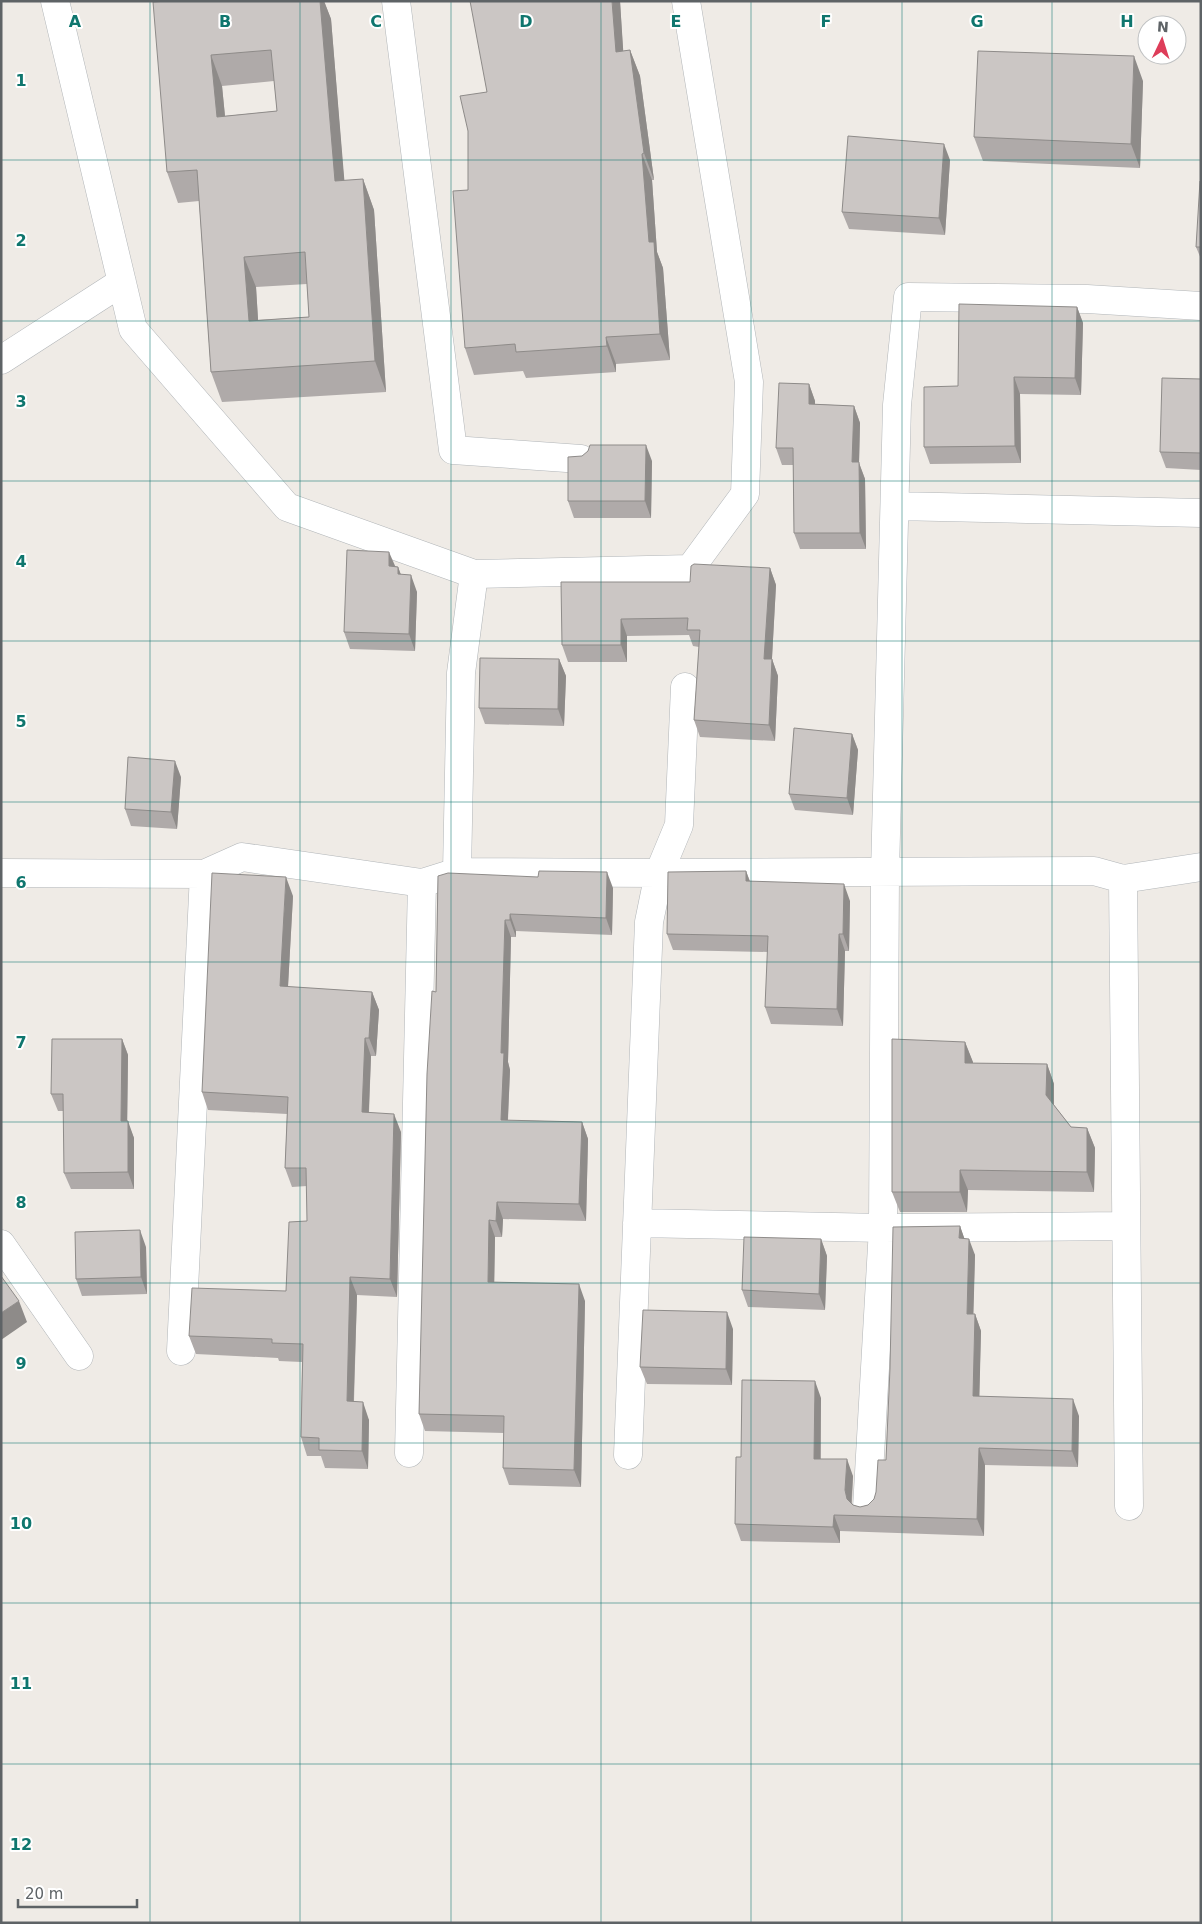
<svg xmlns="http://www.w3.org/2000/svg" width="1202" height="1924" font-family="'DejaVu Sans',sans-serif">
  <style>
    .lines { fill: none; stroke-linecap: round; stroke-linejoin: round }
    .minor-casing { stroke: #b1b5b8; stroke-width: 29 }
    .minor { stroke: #fff; stroke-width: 28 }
    .wall { fill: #afaaa9; fill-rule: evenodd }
    .shaded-wall { fill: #8e8b89 }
    .building { fill: #cbc6c4; stroke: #8e8b89; fill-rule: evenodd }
    .grid { fill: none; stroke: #0f766e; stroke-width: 1; stroke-opacity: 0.55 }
    .grid-label { font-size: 16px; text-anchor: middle; font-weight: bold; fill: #0f766e; stroke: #fff; stroke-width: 4; stroke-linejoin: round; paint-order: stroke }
  </style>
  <rect width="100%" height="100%" fill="#efebe6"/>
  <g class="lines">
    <defs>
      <path id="minor" d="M 55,1 L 133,329 L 287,507 L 474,574 L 690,569 L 745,494 L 749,382 L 686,1
        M 396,1 L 453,450 L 581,459
        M 1,360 L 122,282
        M 895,506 L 1201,513
        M 457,872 L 461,673 L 474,574
        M 1,873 L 204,874
        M 1123,879 L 1201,867
        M 637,1223 L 883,1228 L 1125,1226
        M 1,1244 L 79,1356
        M 181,1351 L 204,874 L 242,857 L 422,883 L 457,872 L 659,873 L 1094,871 L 1123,879 L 1129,1506
        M 409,1453 L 422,883
        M 628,1455 L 649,922 L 659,873 L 679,825 L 685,687
        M 867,1508 L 883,1228 L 885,873 L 897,405 L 908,297 L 1087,299 L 1201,306"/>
    </defs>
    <use href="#minor" class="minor-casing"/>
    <use href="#minor" class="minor"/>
  </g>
  <path class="wall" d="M 167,1 L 324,1 L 331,19 L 344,181 L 363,179 L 374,210 L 386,392 L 222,402 L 211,372 L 199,201 L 178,203 L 167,172 ZM 274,81 L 277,111 L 225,116 L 222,86 ZM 307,284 L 309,317 L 258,320 L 256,287 Z
    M 620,1 L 623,51 L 630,50 L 640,76 L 654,180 L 652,180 L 657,252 L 663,268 L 670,360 L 616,364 L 616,372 L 526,378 L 523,371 L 474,375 L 465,348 L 468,190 L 487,92 Z
    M 1143,81 L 1140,168 L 983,161 L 974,137 Z
    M 950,160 L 945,235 L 849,229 L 842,212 Z
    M 1201,181 L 1201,259 L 1196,247 Z
    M 1077,307 L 1083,323 L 1081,395 L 1020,394 L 1021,463 L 930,464 L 924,447 L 958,386 Z
    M 1201,379 L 1201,470 L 1166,468 L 1160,452 Z
    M 809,384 L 815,401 L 815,404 L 854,406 L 860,423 L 859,463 L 865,479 L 866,549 L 800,549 L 794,533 L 793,465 L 782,465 L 776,448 Z
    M 652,461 L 651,518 L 574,518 L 568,501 Z
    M 395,566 L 398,567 L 401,575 L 417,592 L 415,651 L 350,649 L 344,632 Z
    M 770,568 L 776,585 L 772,659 L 778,676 L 775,741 L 700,737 L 694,720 L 699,647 L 693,646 L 689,635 L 627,636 L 627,662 L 568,662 L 562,645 L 690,582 Z
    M 559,659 L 566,676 L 564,726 L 485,724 L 479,708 Z
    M 852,734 L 858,750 L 853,815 L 795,810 L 789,794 Z
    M 181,777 L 177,829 L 131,826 L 125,809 Z
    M 746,871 L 750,881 L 850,901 L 849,951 L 845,951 L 843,1026 L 771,1024 L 765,1007 L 768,952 L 673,950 L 667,934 Z
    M 438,876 L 613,888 L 612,935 L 516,931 L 516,937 L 511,937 L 508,1062 L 510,1070 L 508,1120 L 582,1122 L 588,1139 L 586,1221 L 503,1219 L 502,1237 L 495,1237 L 494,1282 L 585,1301 L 581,1487 L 509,1485 L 503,1468 L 504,1433 L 425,1431 L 419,1414 L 436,992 Z
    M 293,896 L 288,987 L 372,992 L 379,1010 L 376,1056 L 371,1056 L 369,1113 L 401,1132 L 397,1297 L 357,1295 L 354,1401 L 369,1420 L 368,1469 L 325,1468 L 321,1456 L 307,1456 L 301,1437 L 302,1362 L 279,1361 L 278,1358 L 196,1354 L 189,1336 L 286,1291 L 307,1221 L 307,1186 L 292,1187 L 285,1168 L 287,1114 L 208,1110 L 202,1092 Z
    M 122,1039 L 128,1055 L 127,1121 L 134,1138 L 134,1189 L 71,1189 L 64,1173 L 64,1111 L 58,1111 L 51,1094 Z
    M 965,1042 L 973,1063 L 1047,1064 L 1054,1084 L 1054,1105 L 1071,1127 L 1087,1128 L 1095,1148 L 1094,1192 L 968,1190 L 967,1212 L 900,1212 L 892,1192 Z
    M 960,1226 L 964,1238 L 975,1255 L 973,1314 L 975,1314 L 981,1331 L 979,1396 L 1079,1416 L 1078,1467 L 985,1465 L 984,1536 L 840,1531 L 840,1543 L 741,1541 L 735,1524 L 741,1457 L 821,1398 L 821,1459 L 853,1476 L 852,1503 L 853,1505 L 860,1507 L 868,1505 L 874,1499 Z
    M 821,1239 L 827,1256 L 825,1310 L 748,1307 L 742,1290 Z
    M 146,1247 L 147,1294 L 82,1296 L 76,1279 Z
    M 733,1329 L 732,1385 L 647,1384 L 640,1367 Z"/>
  <path class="shaded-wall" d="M 320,1 L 324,1 L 331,19 L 347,212 L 335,181 Z
    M 612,1 L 620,1 L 625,78 L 616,52 Z
    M 630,50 L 640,76 L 654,180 L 644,153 Z
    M 211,55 L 222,86 L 228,147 L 217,117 Z
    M 1134,56 L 1143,81 L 1140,168 L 1131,144 Z
    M 944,144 L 950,160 L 945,235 L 939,218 Z
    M 642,154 L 652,180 L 657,252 L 663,268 L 670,360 L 660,334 L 649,242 Z
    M 363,179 L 374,210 L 386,392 L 375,361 Z
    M 244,257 L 256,287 L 260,351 L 249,321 Z
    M 1077,307 L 1083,323 L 1081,395 L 1075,378 Z
    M 606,337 L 616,364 L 616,372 L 607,346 Z
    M 1014,377 L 1020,394 L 1021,463 L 1015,446 Z
    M 809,384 L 815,401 L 815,421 L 809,404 Z
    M 854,406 L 860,423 L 859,463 L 865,479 L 866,549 L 860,533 L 852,462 Z
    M 646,445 L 652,461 L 651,518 L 645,501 Z
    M 389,552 L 396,568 L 389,566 Z
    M 398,567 L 404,583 L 398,574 Z
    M 770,568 L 776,585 L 771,675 L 764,659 Z
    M 411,575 L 417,592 L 415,651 L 409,634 Z
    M 621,619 L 627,636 L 627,662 L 621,645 Z
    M 559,659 L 566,676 L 564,726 L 558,709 Z
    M 772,659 L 778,676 L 775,741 L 769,725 Z
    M 852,734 L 858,750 L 853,815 L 847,798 Z
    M 175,761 L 181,777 L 177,829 L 171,812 Z
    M 746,871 L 752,888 L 746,881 Z
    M 607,872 L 613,888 L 612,935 L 606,918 Z
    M 286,877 L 293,896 L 287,1004 L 280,986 Z
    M 844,884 L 850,901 L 849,951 L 843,934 Z
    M 510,914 L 516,931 L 516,937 L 510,920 Z
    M 505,920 L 511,937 L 508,1062 L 510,1070 L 507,1137 L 501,1120 L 501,1053 Z
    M 839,934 L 845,951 L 843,1026 L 837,1009 Z
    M 372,992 L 379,1010 L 376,1056 L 369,1038 Z
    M 365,1038 L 371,1056 L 368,1130 L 362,1112 Z
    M 122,1039 L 128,1055 L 127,1138 L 121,1121 Z
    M 965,1042 L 973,1062 L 972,1083 L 965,1063 Z
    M 1047,1064 L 1054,1084 L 1054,1115 L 1046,1095 Z
    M 394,1114 L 401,1132 L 397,1297 L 390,1279 Z
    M 128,1121 L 134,1138 L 134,1189 L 128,1172 Z
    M 582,1122 L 588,1139 L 586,1221 L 579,1204 Z
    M 1087,1128 L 1095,1148 L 1094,1192 L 1087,1172 Z
    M 960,1170 L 968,1190 L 967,1212 L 960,1192 Z
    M 497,1202 L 503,1219 L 502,1237 L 496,1221 Z
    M 489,1220 L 495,1237 L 494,1299 L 488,1282 Z
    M 960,1226 L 966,1243 L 959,1238 Z
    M 140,1230 L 146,1247 L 147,1294 L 141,1277 Z
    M 821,1239 L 827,1256 L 825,1310 L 819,1294 Z
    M 969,1239 L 975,1255 L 973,1331 L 967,1314 Z
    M 350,1277 L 357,1295 L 353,1419 L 347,1401 Z
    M 579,1284 L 585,1301 L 581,1487 L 574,1470 Z
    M 19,1301 L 27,1322 L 1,1340 L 1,1313 Z
    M 727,1312 L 733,1329 L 732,1385 L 726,1369 Z
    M 975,1314 L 981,1331 L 979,1413 L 973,1396 Z
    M 815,1381 L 821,1398 L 820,1475 L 814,1459 Z
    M 1073,1399 L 1079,1416 L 1078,1467 L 1072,1451 Z
    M 363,1402 L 369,1420 L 368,1469 L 362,1451 Z
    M 979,1448 L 985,1465 L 984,1536 L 977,1519 Z
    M 847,1459 L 853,1476 L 851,1507 L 847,1499 L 845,1490 Z
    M 834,1515 L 840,1531 L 840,1543 L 833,1527 Z"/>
  <path class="building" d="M 167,1 L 320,1 L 335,181 L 363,179 L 375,361 L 211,372 L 197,170 L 167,172 L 153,2 ZM 271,50 L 277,111 L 217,117 L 211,55 ZM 305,252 L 309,317 L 249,321 L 244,257 Z
    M 470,1 L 612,1 L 616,52 L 630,50 L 644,153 L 642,154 L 649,242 L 654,242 L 660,334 L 606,337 L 607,346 L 516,352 L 515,344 L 465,348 L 453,191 L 468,190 L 468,131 L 460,96 L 487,92 Z
    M 978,51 L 1134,56 L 1131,144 L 974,137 Z
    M 848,136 L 944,144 L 939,218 L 842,212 Z
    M 1200,181 L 1201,181 L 1201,247 L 1196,247 Z
    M 959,304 L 1077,307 L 1075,378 L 1014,377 L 1015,446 L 924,447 L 924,387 L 958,386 Z
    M 1162,378 L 1201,379 L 1201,453 L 1160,452 Z
    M 779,383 L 809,384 L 809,404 L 854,406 L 852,462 L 859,462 L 860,533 L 794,533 L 793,448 L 776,448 Z
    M 590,445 L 646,445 L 645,501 L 568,501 L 568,457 L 582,456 L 588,451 Z
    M 347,550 L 389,552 L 389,566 L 398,567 L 398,574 L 411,575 L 409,634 L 344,632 Z
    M 694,564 L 770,568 L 764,659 L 772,659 L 769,725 L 694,720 L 700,630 L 687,630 L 688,618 L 621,619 L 621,645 L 562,645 L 561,582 L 690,582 L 691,566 Z
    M 480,658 L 559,659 L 558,709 L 479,708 Z
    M 794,728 L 852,734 L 847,798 L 789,794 Z
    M 128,757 L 175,761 L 171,812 L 125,809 Z
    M 539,871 L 607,872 L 606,918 L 510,914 L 510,920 L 505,920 L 501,1053 L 504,1053 L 501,1120 L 582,1122 L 579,1204 L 497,1202 L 496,1221 L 489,1220 L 488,1282 L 579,1284 L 574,1470 L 503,1468 L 504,1416 L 419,1414 L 427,1074 L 432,991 L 436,992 L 438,876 L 448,873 L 538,877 Z
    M 746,871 L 746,881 L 844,884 L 843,934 L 839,934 L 837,1009 L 765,1007 L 768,936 L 667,934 L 668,872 Z
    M 212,873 L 286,877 L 280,986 L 372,992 L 369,1038 L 365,1038 L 362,1112 L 394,1114 L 390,1279 L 350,1277 L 347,1401 L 363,1402 L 362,1451 L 319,1450 L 319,1438 L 301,1437 L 303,1344 L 272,1343 L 272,1339 L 189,1336 L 192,1288 L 286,1291 L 289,1222 L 307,1221 L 306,1168 L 285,1168 L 288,1097 L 202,1092 Z
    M 52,1039 L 122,1039 L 121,1121 L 128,1121 L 128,1172 L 64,1173 L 63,1094 L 51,1094 Z
    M 892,1039 L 965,1042 L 965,1063 L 1047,1064 L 1046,1095 L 1071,1127 L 1087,1128 L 1087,1172 L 960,1170 L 960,1192 L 892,1192 Z
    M 960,1226 L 959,1238 L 969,1239 L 967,1314 L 975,1314 L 973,1396 L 1073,1399 L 1072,1451 L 979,1448 L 977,1519 L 834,1515 L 833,1527 L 735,1524 L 736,1457 L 741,1457 L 742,1380 L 815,1381 L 814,1459 L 847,1459 L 845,1490 L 847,1499 L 853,1505 L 860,1507 L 868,1505 L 874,1499 L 876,1492 L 878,1460 L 886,1460 L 890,1368 L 893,1227 Z
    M 140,1230 L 141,1277 L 76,1279 L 75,1232 Z
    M 744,1237 L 821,1239 L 819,1294 L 742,1290 Z
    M 1,1276 L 19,1301 L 1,1313 Z
    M 643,1310 L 727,1312 L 726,1369 L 640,1367 Z"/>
  <path class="grid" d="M 150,1 L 150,1923M 300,1 L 300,1923M 451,1 L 451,1923M 601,1 L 601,1923M 751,1 L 751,1923M 902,1 L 902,1923M 1052,1 L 1052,1923M 1,160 L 1201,160M 1,321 L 1201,321M 1,481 L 1201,481M 1,641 L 1201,641M 1,802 L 1201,802M 1,962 L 1201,962M 1,1122 L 1201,1122M 1,1283 L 1201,1283M 1,1443 L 1201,1443M 1,1603 L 1201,1603M 1,1764 L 1201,1764"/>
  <g class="grid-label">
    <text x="75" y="27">A</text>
    <text x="225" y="27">B</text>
    <text x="376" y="27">C</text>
    <text x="526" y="27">D</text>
    <text x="676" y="27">E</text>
    <text x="826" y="27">F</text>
    <text x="977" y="27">G</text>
    <text x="1127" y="27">H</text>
    <text x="21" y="86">1</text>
    <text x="21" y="246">2</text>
    <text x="21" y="407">3</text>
    <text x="21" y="567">4</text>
    <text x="21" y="727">5</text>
    <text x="21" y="888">6</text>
    <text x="21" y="1048">7</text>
    <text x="21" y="1208">8</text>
    <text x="21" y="1369">9</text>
    <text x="21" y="1529">10</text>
    <text x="21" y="1689">11</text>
    <text x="21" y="1850">12</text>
  </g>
  <rect width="1202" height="1924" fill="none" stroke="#5e6366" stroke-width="5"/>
  <g transform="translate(1162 40) rotate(4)"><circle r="24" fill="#ffffff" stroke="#bfc1c2"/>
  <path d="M0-4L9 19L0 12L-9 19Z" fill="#de3d59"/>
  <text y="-8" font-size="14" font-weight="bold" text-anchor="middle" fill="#5e6366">N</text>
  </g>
  <path d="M18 1899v8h119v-8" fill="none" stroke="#5e6366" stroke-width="2.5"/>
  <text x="25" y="1899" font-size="15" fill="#5e6366" stroke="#ffffff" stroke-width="4" paint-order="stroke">20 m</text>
</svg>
